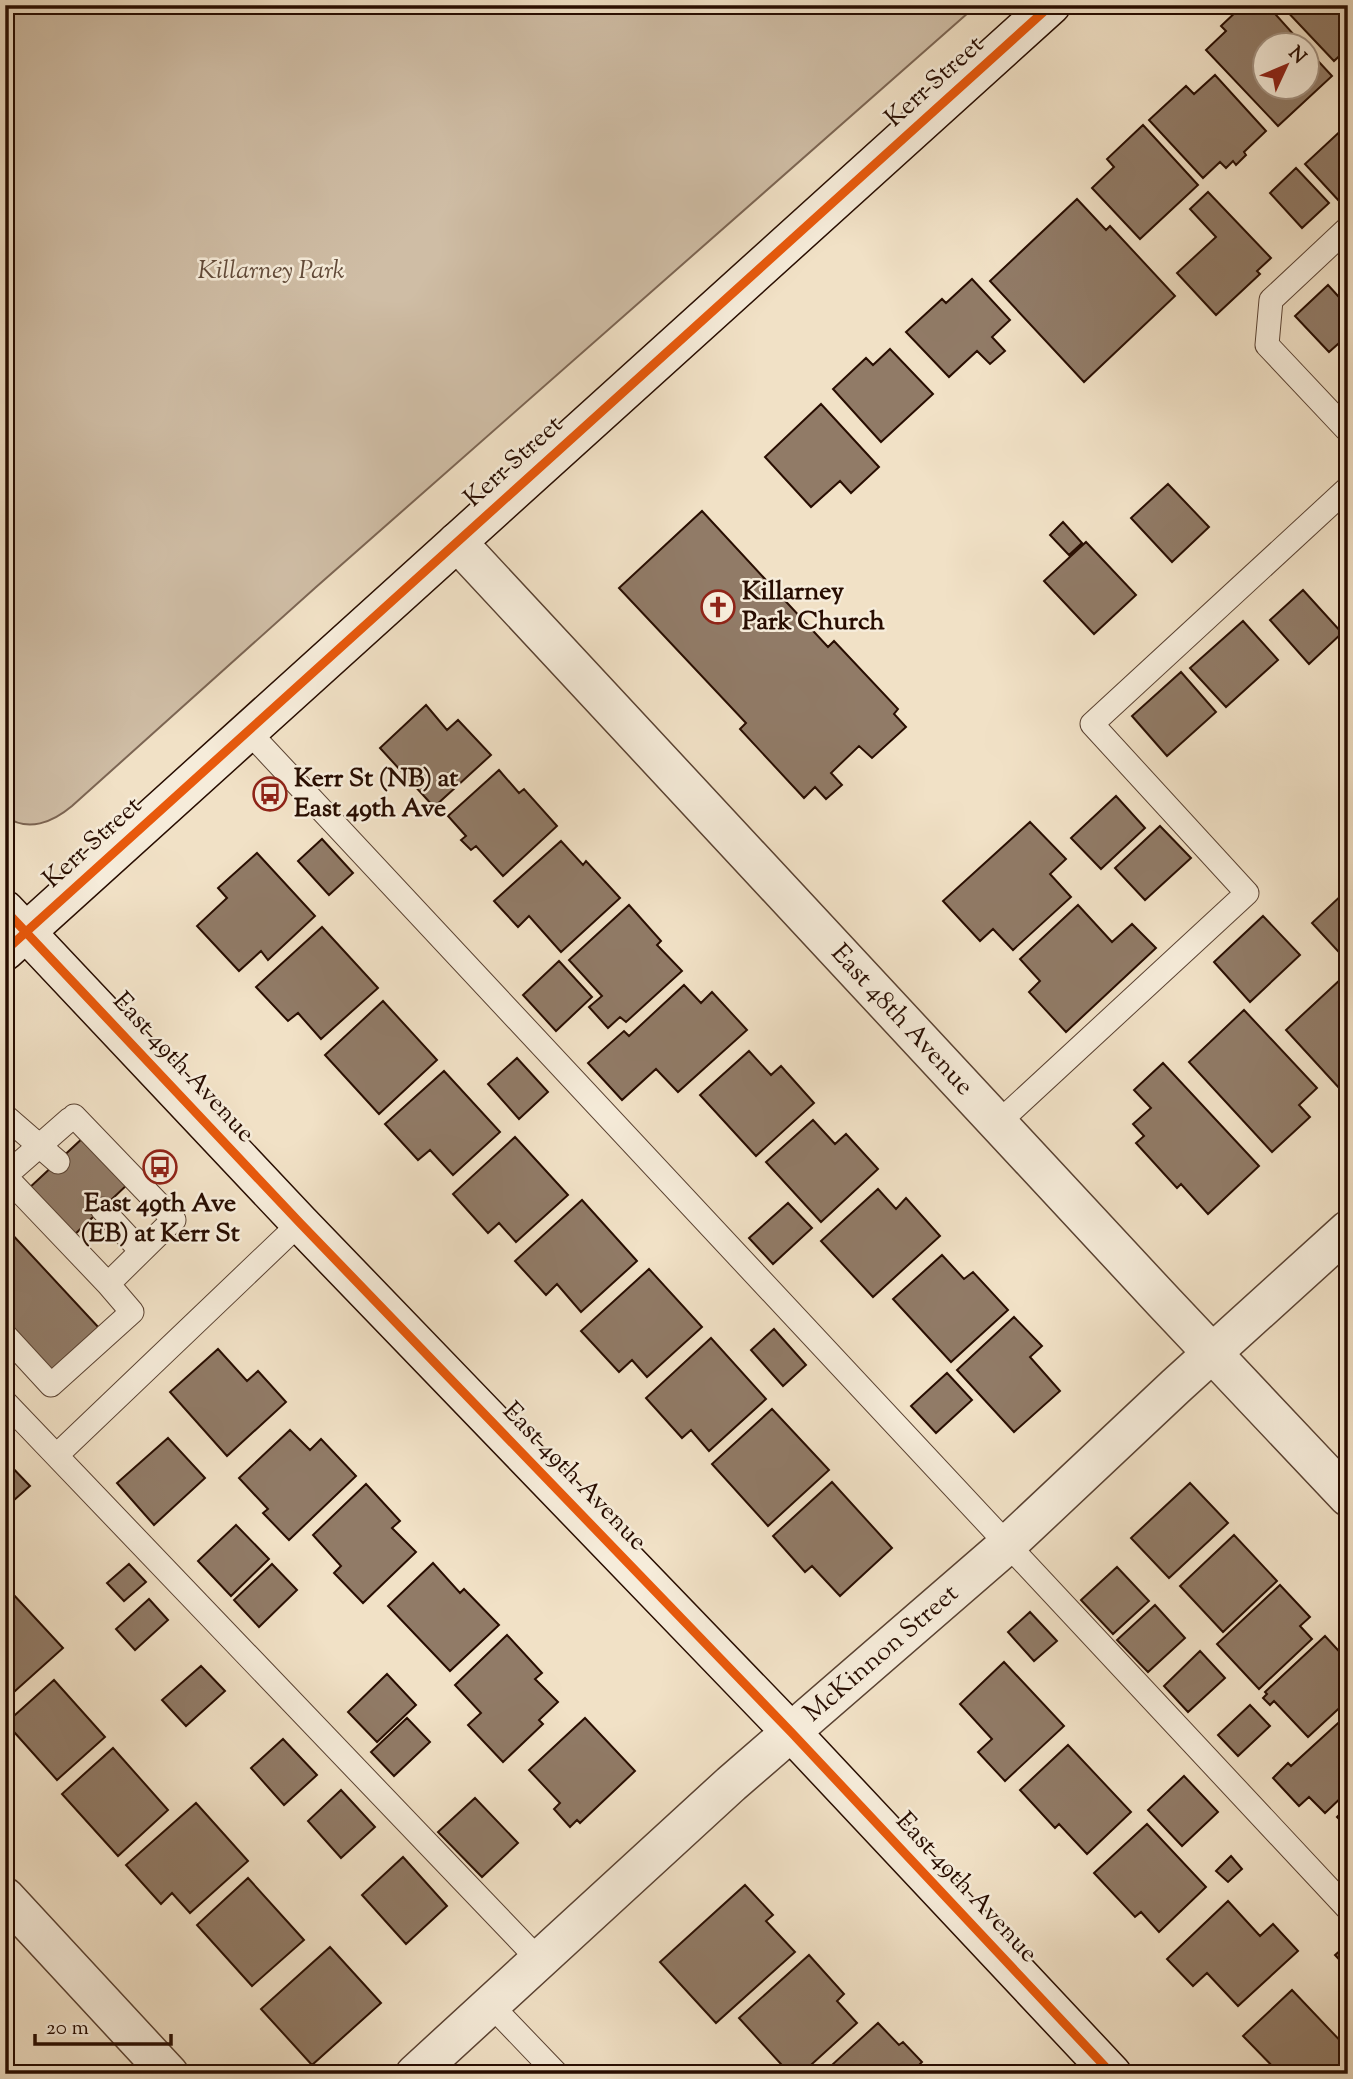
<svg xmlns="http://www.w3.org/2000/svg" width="1353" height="2079" font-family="'Sorts Mill Goudy',serif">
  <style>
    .green { fill: #cfbda5; stroke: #7c6553; stroke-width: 2 }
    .building { fill: #917b67; stroke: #280d01; stroke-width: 2 }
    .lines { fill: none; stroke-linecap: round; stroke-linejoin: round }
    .lane-casing { stroke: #5a4232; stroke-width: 25 }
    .street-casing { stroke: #5a4232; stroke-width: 41 }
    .secondary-casing { stroke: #280d01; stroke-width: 41 }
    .lane { stroke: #f6ecda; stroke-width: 23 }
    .street { stroke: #f6ecda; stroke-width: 38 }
    .secondary { stroke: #f6ecda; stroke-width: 38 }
    .cycleway-casing { stroke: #f6ecda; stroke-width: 13 }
    .cycleway { stroke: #e8590c; stroke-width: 9 }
    .labels { text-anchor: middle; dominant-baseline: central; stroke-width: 5; stroke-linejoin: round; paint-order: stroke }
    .street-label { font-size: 26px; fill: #280d01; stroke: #f6ecda }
    .park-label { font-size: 26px; font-style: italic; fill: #624b3a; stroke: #f6ecda }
    .poi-label { font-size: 26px; font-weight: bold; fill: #280d01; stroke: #f6ecda; text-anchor: start }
  </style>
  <rect width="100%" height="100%" fill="#f1e1c6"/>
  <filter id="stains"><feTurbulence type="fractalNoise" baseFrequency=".00286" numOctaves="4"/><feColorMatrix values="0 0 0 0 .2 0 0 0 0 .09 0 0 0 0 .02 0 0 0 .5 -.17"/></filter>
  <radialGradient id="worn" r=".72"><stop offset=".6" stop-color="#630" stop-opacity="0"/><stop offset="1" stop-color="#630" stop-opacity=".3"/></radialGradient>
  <path class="green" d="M 5,5 L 977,5 L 315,588 L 72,806 C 53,822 28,833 5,816 Z"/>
  <path class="building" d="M 1254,5 L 1267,5 L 1304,46 L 1266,46 L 1266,88 L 1308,88 L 1308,50 L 1332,76 L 1278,126 L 1206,50 L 1226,31 L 1221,26 L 1240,8 L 1245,13 Z
    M 1281,5 L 1348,5 L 1348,48 L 1334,61 Z
    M 1215,75 L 1266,131 L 1244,152 L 1246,155 L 1236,165 L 1233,161 L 1226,168 L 1220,162 L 1203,178 L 1149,120 L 1186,86 L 1194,94 Z
    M 1348,124 L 1348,195 L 1340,202 L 1305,164 Z
    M 1143,125 L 1198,185 L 1140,239 L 1092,188 L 1114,167 L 1107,159 Z
    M 1296,168 L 1329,203 L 1302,228 L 1270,193 Z
    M 1208,192 L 1271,258 L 1257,271 L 1260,274 L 1216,315 L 1177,273 L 1216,237 L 1190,209 Z
    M 1077,199 L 1106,230 L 1110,226 L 1175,296 L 1084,382 L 990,281 Z
    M 972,279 L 1010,320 L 992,337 L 1005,351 L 990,364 L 977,351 L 949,377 L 906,332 L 942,299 L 946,303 Z
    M 1328,285 L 1348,307 L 1348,335 L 1329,352 L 1295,316 Z
    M 890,349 L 933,394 L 881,442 L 833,389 L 866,358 L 873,365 Z
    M 821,404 L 879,467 L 851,493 L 840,481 L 811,507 L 765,457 Z
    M 1168,484 L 1209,527 L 1172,562 L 1131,518 Z
    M 702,511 L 828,647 L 834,641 L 898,709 L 894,714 L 906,727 L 872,758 L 859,746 L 831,773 L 842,785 L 826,799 L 815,787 L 804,798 L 740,729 L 746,723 L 619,588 Z
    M 1063,522 L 1082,543 L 1069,555 L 1050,535 Z
    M 1086,542 L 1136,595 L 1094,634 L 1044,581 Z
    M 1303,590 L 1342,633 L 1309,664 L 1270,620 Z
    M 1243,621 L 1278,660 L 1226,707 L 1190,668 Z
    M 1181,672 L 1216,712 L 1167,756 L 1132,716 Z
    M 426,705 L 447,730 L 458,720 L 491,755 L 434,807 L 380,748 Z
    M 499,770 L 519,793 L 524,789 L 557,826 L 503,876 L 476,846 L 471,850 L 461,840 L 466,836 L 448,816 Z
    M 1116,796 L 1145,828 L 1101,869 L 1071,838 Z
    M 1030,822 L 1066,859 L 1050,874 L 1071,897 L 1013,950 L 993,929 L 980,941 L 943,901 Z
    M 1160,826 L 1191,858 L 1145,900 L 1115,868 Z
    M 322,839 L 353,873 L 329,895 L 298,861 Z
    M 561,841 L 583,865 L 586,861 L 620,898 L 561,952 L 529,916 L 518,927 L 494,901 Z
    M 257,853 L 315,916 L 268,960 L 261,951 L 239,971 L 197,926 L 227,898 L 218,888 Z
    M 1348,889 L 1348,962 L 1312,923 Z
    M 629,905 L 661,941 L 657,945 L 682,971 L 626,1022 L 620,1017 L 608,1028 L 589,1007 L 602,996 L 569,960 Z
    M 1078,905 L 1112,942 L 1132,924 L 1156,948 L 1066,1032 L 1029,992 L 1040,981 L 1020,959 Z
    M 1263,916 L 1300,955 L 1250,1002 L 1214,962 Z
    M 322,927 L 378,988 L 321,1039 L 298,1013 L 288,1021 L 256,987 Z
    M 559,961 L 592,997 L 556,1031 L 523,995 Z
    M 1342,978 L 1348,985 L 1348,1081 L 1340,1089 L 1286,1030 Z
    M 684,985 L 701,1003 L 712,992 L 747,1030 L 678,1092 L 656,1069 L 622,1100 L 588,1063 L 624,1031 L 629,1036 Z
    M 383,1001 L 437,1060 L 379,1114 L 325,1055 Z
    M 1244,1010 L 1317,1088 L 1299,1105 L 1310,1117 L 1272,1152 L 1189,1062 Z
    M 749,1051 L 771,1075 L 781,1066 L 814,1103 L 756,1156 L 700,1095 Z
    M 517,1058 L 548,1092 L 519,1119 L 488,1084 Z
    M 1163,1063 L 1259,1166 L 1208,1214 L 1181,1184 L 1177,1188 L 1136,1143 L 1144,1136 L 1133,1124 L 1151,1108 L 1134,1090 Z
    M 444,1071 L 500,1132 L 453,1175 L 430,1150 L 418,1160 L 385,1124 Z
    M 813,1120 L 835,1144 L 846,1134 L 878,1169 L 821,1222 L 766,1162 Z
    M 86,1135 L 130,1182 L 72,1237 L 27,1190 Z
    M 515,1137 L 568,1195 L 516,1242 L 499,1223 L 488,1233 L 453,1194 Z
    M 878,1189 L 896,1209 L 906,1198 L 940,1236 L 873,1297 L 821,1241 Z
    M 582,1200 L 637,1261 L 581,1312 L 557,1284 L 546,1295 L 515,1261 Z
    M 788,1203 L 812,1228 L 773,1264 L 749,1238 Z
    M 8,1230 L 100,1329 L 51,1375 L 5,1325 L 5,1233 Z
    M 942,1255 L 964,1279 L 973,1272 L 1008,1310 L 951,1362 L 893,1299 Z
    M 649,1269 L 702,1327 L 647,1377 L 632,1360 L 619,1372 L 581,1331 Z
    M 1014,1317 L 1042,1346 L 1030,1357 L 1060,1391 L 1014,1432 L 957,1370 Z
    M 774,1329 L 806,1365 L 783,1386 L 751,1350 Z
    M 711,1338 L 766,1399 L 709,1451 L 691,1430 L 682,1438 L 646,1398 Z
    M 218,1349 L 247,1381 L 258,1371 L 286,1402 L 227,1456 L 170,1392 Z
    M 947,1373 L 972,1400 L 936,1433 L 911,1406 Z
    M 772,1409 L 829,1470 L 768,1526 L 712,1464 Z
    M 290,1430 L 310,1450 L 321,1439 L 356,1476 L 289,1540 L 263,1513 L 268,1509 L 239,1478 Z
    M 168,1438 L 205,1478 L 154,1525 L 117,1483 Z
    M 7,1462 L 30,1486 L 5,1508 L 5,1464 Z
    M 832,1482 L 892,1548 L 840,1596 L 812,1566 L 805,1572 L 773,1536 Z
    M 1190,1483 L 1228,1523 L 1169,1578 L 1131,1538 Z
    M 366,1484 L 400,1521 L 392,1528 L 416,1552 L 363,1603 L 334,1573 L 341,1566 L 313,1535 Z
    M 236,1525 L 269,1559 L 231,1596 L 198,1561 Z
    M 1234,1535 L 1277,1581 L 1223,1632 L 1180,1586 Z
    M 433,1563 L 460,1593 L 464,1589 L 499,1625 L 450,1671 L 388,1606 Z
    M 129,1564 L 146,1582 L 124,1601 L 107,1583 Z
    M 272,1564 L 297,1590 L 259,1627 L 234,1600 Z
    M 1117,1567 L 1149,1601 L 1113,1634 L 1081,1600 Z
    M 1280,1585 L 1310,1617 L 1300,1626 L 1312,1639 L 1259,1689 L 1217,1644 Z
    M 12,1593 L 63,1648 L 5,1700 L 5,1599 Z
    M 149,1599 L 168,1620 L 135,1650 L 116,1629 Z
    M 1155,1605 L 1185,1638 L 1148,1672 L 1117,1640 Z
    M 1030,1612 L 1057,1641 L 1034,1661 L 1008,1632 Z
    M 507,1635 L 542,1673 L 535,1679 L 558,1702 L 539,1720 L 543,1724 L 503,1762 L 468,1725 L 481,1713 L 455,1685 Z
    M 1325,1636 L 1348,1661 L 1348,1700 L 1308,1737 L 1274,1701 L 1270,1705 L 1263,1698 L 1267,1694 L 1265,1692 Z
    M 1200,1651 L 1225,1678 L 1188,1712 L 1164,1686 Z
    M 1004,1662 L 1064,1726 L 1005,1781 L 978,1752 L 992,1739 L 960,1704 Z
    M 201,1666 L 225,1691 L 186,1726 L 162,1700 Z
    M 387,1674 L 416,1705 L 377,1742 L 348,1712 Z
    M 54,1680 L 105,1737 L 57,1780 L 6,1723 Z
    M 1250,1705 L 1270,1726 L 1238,1756 L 1218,1735 Z
    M 1348,1714 L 1348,1791 L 1325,1813 L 1309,1797 L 1299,1806 L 1273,1778 L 1288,1763 L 1291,1766 Z
    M 407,1718 L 430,1742 L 394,1776 L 371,1752 Z
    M 585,1718 L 635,1771 L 580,1823 L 577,1820 L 570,1827 L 554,1809 L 560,1803 L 529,1770 Z
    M 283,1739 L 317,1775 L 284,1805 L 251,1768 Z
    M 1068,1745 L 1131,1812 L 1087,1854 L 1059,1824 L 1055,1828 L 1020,1790 Z
    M 113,1748 L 168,1810 L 118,1856 L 62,1794 Z
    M 1184,1776 L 1218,1812 L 1182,1846 L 1148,1810 Z
    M 341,1790 L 375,1827 L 341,1858 L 308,1821 Z
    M 475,1798 L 518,1843 L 482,1877 L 438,1832 Z
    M 196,1803 L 248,1861 L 190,1913 L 172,1893 L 161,1904 L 126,1865 Z
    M 1348,1806 L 1348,1828 L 1337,1817 Z
    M 1147,1824 L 1206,1887 L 1159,1932 L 1141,1912 L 1135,1917 L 1094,1873 Z
    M 1231,1856 L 1242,1869 L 1228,1882 L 1216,1871 Z
    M 403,1857 L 447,1906 L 406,1944 L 362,1895 Z
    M 248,1878 L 304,1940 L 252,1986 L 197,1925 Z
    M 745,1885 L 773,1915 L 766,1921 L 795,1952 L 716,2023 L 660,1962 Z
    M 1228,1901 L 1260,1936 L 1273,1924 L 1298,1951 L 1238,2006 L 1207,1973 L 1193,1986 L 1167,1959 Z
    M 330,1947 L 381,2003 L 312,2065 L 261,2009 Z
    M 1344,1947 L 1348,1951 L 1348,1969 L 1335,1955 Z
    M 809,1955 L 844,1994 L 837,2001 L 857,2023 L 801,2074 L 790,2074 L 739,2018 Z
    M 1292,1990 L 1348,2049 L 1348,2066 L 1339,2074 L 1285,2074 L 1282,2070 L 1279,2073 L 1243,2036 Z
    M 878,2023 L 899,2045 L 903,2042 L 922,2062 L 918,2066 L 925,2074 L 841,2074 L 833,2064 Z"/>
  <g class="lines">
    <defs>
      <path id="lane" d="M 1348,228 L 1271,300 L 1267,345 L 1348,431
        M 247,730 L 1348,1909
        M 5,1116 L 58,1162
        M 74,1116 L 174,1220
        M 998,1123 L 1247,893 L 1092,724 L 1348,488
        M 5,1176 L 108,1284 L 169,1224
        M 5,1176 L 70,1119
        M 102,1209 L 141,1251
        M 5,1335 L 51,1385 L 132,1312 L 108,1284
        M 5,1402 L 540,1961
        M 57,1455 L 300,1223
        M 491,2005 L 557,2074"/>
      <g id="street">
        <path id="s1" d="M 457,542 L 1163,1301 L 1348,1497"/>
        <path d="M 5,1897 L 169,2074"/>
        <path id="s2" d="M 415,2074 L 731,1784 L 1008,1544 L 1176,1386 L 1348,1230"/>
      </g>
      <path id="secondary" d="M 5,910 L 300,1223 L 791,1732 L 1112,2074
        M 5,951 L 1051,5"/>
    </defs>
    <use href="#lane" class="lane-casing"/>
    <use href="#street" class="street-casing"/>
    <use href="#secondary" class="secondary-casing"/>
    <use href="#lane" class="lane"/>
    <use href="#street" class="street"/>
    <use href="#secondary" class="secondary"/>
    <defs>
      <path id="cycleway" d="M 5,910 L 300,1223 L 791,1732 L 1112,2074
        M 5,951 L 1051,5"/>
    </defs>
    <use href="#cycleway" class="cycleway-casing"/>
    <use href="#cycleway" class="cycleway"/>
  </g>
  <defs>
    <symbol id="church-ring" viewBox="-11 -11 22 22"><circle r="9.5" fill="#f6ecda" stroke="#8f2418" stroke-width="1.5"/><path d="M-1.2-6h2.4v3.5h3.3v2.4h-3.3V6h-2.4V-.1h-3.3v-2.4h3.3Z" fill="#8f2418"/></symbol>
    <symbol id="bus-ring" viewBox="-11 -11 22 22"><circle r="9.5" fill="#f6ecda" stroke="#8f2418" stroke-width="1.5"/><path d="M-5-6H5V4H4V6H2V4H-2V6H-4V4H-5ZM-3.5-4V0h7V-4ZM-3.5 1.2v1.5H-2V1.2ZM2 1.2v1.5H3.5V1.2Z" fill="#8f2418"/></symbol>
  </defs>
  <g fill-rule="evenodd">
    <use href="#church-ring" x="699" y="588" width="38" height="38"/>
    <use href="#bus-ring" x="251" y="775" width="38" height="38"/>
    <use href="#bus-ring" x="141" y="1148" width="38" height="38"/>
  </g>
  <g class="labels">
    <g class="street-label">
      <text transform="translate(935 82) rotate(-42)">Kerr Street</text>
      <text transform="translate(514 462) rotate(-42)">Kerr Street</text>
      <text transform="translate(93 843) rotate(-42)">Kerr Street</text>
      <text stroke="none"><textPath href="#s1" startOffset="653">East 48th Avenue</textPath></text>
      <text transform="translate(183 1068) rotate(47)">East 49th Avenue</text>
      <text transform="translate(574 1477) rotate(46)">East 49th Avenue</text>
      <text stroke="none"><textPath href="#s2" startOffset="628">McKinnon Street</textPath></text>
      <text transform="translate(966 1888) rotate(47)">East 49th Avenue</text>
    </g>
    <g class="park-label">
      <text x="271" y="271">Killarney Park</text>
    </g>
    <g class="poi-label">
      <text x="742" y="592">Killarney<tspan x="742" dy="30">Park Church</tspan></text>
      <text x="294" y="779">Kerr St (NB) at<tspan x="294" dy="30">East 49th Ave</tspan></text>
      <text x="160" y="1204" text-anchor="middle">East 49th Ave<tspan x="160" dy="30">(EB) at Kerr St</tspan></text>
    </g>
  </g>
  <rect width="1353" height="2079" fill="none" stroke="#f1e1c6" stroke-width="28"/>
  <rect x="7" y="7" width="1339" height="2065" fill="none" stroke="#280d01" stroke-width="3.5"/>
  <rect x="14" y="14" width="1325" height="2051" fill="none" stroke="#280d01" stroke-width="2"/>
  <g transform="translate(1286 66) rotate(46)"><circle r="33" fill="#f6ecda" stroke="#a49383" stroke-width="2"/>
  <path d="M0-5L12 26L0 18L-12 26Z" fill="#8f2418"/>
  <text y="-10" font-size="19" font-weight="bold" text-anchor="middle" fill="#280d01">N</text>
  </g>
  <path d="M35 2034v10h136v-10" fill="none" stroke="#280d01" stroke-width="3.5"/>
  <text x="46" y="2034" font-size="21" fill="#280d01" stroke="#f6ecda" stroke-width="5" paint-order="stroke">20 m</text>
  <rect width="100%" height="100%" filter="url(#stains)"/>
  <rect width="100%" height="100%" fill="url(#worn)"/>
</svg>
